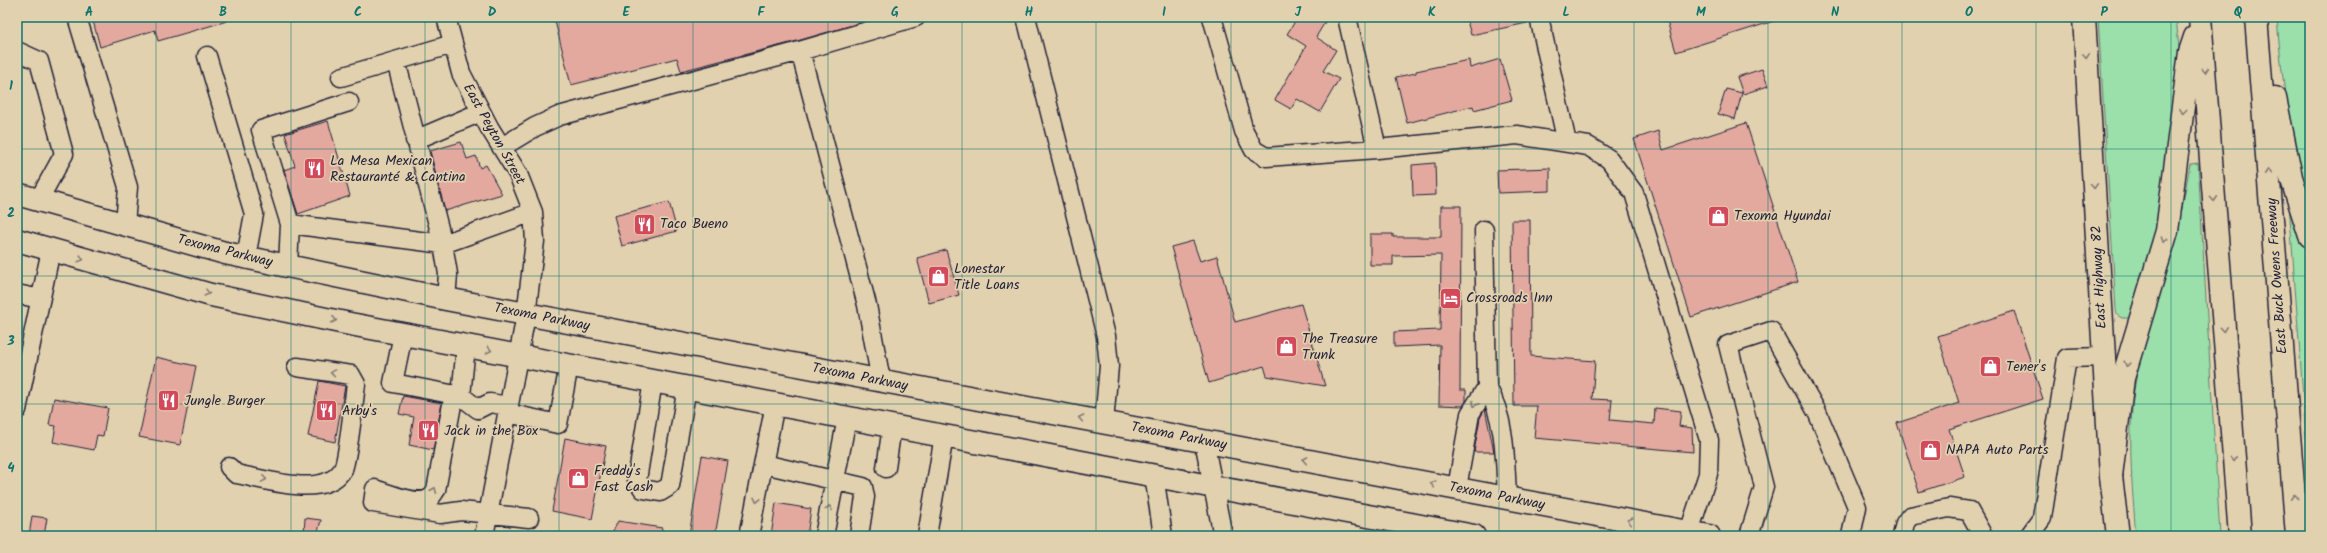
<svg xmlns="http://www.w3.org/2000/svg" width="2327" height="553" font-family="Kalam,sans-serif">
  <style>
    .green { fill: #9bdfab; stroke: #5e8073 }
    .building { fill: #e3a99e; stroke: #22223b }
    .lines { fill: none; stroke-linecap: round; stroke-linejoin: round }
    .minor-casing { stroke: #22223b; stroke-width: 21 }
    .major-casing { stroke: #22223b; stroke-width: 25 }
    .highway-casing { stroke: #22223b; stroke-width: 25 }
    .minor { stroke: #e2d1ae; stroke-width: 18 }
    .major { stroke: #e2d1ae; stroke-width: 22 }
    .highway { stroke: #e2d1ae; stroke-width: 22 }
    .oneway { stroke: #827a74 }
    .grid { fill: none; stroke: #0f766e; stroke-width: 1; stroke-opacity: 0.55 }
    .labels { text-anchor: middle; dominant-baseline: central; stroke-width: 3.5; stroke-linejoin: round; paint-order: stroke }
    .street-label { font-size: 14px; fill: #22223b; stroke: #e2d1ae }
    .poi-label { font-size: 14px; fill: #22223b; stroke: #e2d1ae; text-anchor: start }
    .neatline { fill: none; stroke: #0f766e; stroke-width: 1.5 }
    .grid-label { font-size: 13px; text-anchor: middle; font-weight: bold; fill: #0f766e }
  </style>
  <rect width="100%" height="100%" fill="#e2d1ae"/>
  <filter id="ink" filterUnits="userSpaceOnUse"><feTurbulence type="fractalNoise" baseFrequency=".025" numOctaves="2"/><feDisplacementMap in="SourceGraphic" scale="8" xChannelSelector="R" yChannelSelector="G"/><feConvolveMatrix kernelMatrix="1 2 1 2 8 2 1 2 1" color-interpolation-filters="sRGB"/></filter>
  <g filter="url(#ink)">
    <path class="green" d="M 2098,17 L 2176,17 L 2180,59 L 2163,218 L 2130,318 L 2122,318 L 2117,315 L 2116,310 Z
      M 2277,17 L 2310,17 L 2310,206 C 2292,145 2281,81 2277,17 Z
      M 2198,163 L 2220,536 L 2136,536 C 2132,486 2127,434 2135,384 C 2143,338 2160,295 2172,250 C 2180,222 2185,193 2190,164 Z
      M 2289,203 L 2310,255 L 2310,494 Z"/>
    <path class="building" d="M 92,17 L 226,17 L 227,21 L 158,41 L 155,30 L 100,47 Z
      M 554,17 L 873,17 L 873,19 L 790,43 L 681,71 L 677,58 L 571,85 Z
      M 1298,17 L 1328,17 L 1316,37 L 1336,50 L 1323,71 L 1339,79 L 1320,112 L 1297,99 L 1291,109 L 1275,100 L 1306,46 L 1287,34 Z
      M 1466,17 L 1526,17 L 1527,23 L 1471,35 Z
      M 1666,17 L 1777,17 L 1777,20 L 1676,52 Z
      M 1500,59 L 1512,100 L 1474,110 L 1473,106 L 1407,123 L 1396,77 L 1416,73 L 1416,71 L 1469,60 L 1470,68 Z
      M 1762,69 L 1768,86 L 1743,94 L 1737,77 Z
      M 1726,89 L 1742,93 L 1735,119 L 1718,114 Z
      M 328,121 L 350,196 L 298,214 L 284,170 L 295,166 L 285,134 Z
      M 1746,123 L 1798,282 L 1691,317 L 1634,139 L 1658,131 L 1663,150 Z
      M 461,142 L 467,159 L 476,156 L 480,168 L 486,165 L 502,194 L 445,211 L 430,151 Z
      M 1435,163 L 1436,195 L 1413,196 L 1412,165 Z
      M 1550,168 L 1550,191 L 1498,193 L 1497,170 Z
      M 669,202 L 677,231 L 622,246 L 614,216 Z
      M 1441,206 L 1461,206 L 1460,390 L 1466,390 L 1466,401 L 1463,406 L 1439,405 L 1440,345 L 1394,347 L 1394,332 L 1440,330 L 1441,255 L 1393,256 L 1393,265 L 1370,265 L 1370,234 L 1393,234 L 1393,237 L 1441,237 Z
      M 1512,220 L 1530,220 L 1531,356 L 1595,361 L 1592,399 L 1612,400 L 1610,420 L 1654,424 L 1655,408 L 1681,411 L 1679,426 L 1692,428 L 1693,452 L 1534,438 L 1537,406 L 1514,406 Z
      M 1193,241 L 1200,261 L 1217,256 L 1235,322 L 1301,304 L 1325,386 L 1267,376 L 1264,366 L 1209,383 L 1171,247 Z
      M 946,250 L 959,295 L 929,303 L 917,258 Z
      M 2014,311 L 2043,399 L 1949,429 L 1965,477 L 1919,492 L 1897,423 L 1959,403 L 1938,336 Z
      M 156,357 L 196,366 L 180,445 L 139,437 Z
      M 319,381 L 345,386 L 335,442 L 308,436 Z
      M 403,396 L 442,403 L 433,450 L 409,445 L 414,417 L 399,414 Z
      M 54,398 L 108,408 L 103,436 L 97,435 L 94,450 L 53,442 L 56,426 L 49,425 Z
      M 1485,409 L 1494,452 L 1474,452 L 1480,418 Z
      M 565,438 L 606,446 L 592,519 L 552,511 Z
      M 702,456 L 728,461 L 715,536 L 689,536 Z
      M 776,503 L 811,509 L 807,536 L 771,536 Z
      M 32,516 L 47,518 L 44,536 L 29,536 Z
      M 305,518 L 321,520 L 317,536 L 304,533 Z
      M 618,521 L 662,528 L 661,536 L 611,536 Z"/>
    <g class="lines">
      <defs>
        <path id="minor" d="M 77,17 L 128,187 L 125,225
          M 446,17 L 461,73 L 489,127 L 518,174 L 533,212 L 535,241 L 526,315 L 484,536
          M 1026,17 L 1106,336 L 1109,366 L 1104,422
          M 1212,17 L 1244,131 L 1254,150 L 1266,157 L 1377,149 L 1517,135 L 1588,146 L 1609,159 L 1634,193 L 1709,440 L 1708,474 L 1689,532
          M 1347,17 L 1377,149
          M 1539,17 L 1567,143
          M 17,51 L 39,61 L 64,154 L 38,201
          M 793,53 L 916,17
          M 207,56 L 254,214 L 246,257
          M 396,61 L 443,244 L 448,274 L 446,299
          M 341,77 L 453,44
          M 415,140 L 481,112
          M 502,147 L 535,127 L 559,116 L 793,53 L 802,58 L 867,305 L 881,381
          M 290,224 L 443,244 L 533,212
          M 1484,230 L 1487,387
          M 288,266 L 290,224 L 261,130 L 349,102
          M 17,294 L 40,299
          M 403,334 L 393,383 L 461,396
          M 466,346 L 461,396 L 478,409 L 490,403 L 508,406
          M 653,381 L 637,480 L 643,489 L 660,492 L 670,486 L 687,387
          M 454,394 L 436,490 C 434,492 433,496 430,498 C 420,506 386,493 375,489 L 373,503 L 440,514 L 461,511 L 529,518
          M 17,410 L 51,250
          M 507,413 L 558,424 L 569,365
          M 1204,441 L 1223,536
          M 764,464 L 863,487 L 865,497 L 859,536
          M 229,467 L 236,474 C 265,479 325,500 343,469 C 348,459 354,399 356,384 L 351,375 L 297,367
          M 886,468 L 892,426
          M 1154,475 L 1163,536
          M 1457,488 L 1470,414 L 1487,387 C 1506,420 1505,460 1507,498
          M 749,536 L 775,404
          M 824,536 L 847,418
          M 927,536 L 944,436
          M 1749,536 L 1764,487 L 1728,345 L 1771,331 L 1817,412 L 1857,507 L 1851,536
          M 1902,536 L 1905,523 L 1910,516 L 1949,508 L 1969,511 L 1983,536
          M 2029,536 L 2042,518 L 2067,358 L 2104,357"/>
        <path id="major" d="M 2084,17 L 2111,476 L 2118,536
          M 17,194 L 225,253 L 446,299 L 1709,536
          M 17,240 L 211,295 L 350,324 L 1474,536"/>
        <path id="highway" d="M 2200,17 L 2240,536
          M 2256,17 L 2297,536
          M 2275,98 L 2291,177 L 2310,236
          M 2111,476 L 2123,378 L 2167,231 L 2190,52 L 2195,37"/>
      </defs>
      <use href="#minor" class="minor-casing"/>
      <use href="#major" class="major-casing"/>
      <use href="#highway" class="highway-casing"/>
      <use href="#minor" class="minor"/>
      <use href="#major" class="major"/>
      <use href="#highway" class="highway"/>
    </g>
    <defs><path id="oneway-chevron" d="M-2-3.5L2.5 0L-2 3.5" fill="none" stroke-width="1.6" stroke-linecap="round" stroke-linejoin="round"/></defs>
    <g class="oneway">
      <use href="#oneway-chevron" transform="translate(2086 56) rotate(87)"/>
      <use href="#oneway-chevron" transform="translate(2205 70) rotate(86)"/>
      <use href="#oneway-chevron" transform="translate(2183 111) rotate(97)"/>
      <use href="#oneway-chevron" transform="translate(2269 172) rotate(-94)"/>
      <use href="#oneway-chevron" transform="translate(2094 186) rotate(87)"/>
      <use href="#oneway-chevron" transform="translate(2214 199) rotate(86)"/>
      <use href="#oneway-chevron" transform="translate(2164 240) rotate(108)"/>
      <use href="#oneway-chevron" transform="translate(81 259) rotate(17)"/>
      <use href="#oneway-chevron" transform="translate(207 293) rotate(14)"/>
      <use href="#oneway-chevron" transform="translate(334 320) rotate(12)"/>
      <use href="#oneway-chevron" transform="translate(2224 329) rotate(86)"/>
      <use href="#oneway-chevron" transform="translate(489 350) rotate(10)"/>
      <use href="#oneway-chevron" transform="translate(2127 364) rotate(106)"/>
      <use href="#oneway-chevron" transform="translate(333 373) rotate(-171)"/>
      <use href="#oneway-chevron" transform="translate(1475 404) rotate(118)"/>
      <use href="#oneway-chevron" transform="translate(1081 418) rotate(-169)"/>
      <use href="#oneway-chevron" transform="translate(2234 459) rotate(86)"/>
      <use href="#oneway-chevron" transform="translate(1305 460) rotate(-169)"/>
      <use href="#oneway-chevron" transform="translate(264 479) rotate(10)"/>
      <use href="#oneway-chevron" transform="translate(1433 484) rotate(-169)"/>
      <use href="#oneway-chevron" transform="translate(434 490) rotate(-67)"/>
      <use href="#oneway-chevron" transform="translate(2294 497) rotate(-94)"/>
      <use href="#oneway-chevron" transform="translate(757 500) rotate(102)"/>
      <use href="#oneway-chevron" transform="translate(829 508) rotate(-80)"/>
      <use href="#oneway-chevron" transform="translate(1630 521) rotate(-169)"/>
    </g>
  </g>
  <path class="grid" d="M 156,17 L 156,536M 291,17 L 291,536M 425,17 L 425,536M 559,17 L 559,536M 693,17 L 693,536M 828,17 L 828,536M 962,17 L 962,536M 1096,17 L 1096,536M 1231,17 L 1231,536M 1365,17 L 1365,536M 1499,17 L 1499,536M 1634,17 L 1634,536M 1768,17 L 1768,536M 1902,17 L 1902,536M 2036,17 L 2036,536M 2171,17 L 2171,536M 17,149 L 2310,149M 17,276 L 2310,276M 17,404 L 2310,404"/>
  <defs>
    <symbol id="restaurant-square" viewBox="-11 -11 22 22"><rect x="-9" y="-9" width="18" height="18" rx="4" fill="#d1495b" stroke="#e2d1ae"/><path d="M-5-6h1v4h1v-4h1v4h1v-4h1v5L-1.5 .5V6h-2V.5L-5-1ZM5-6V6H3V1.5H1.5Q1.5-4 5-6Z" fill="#fff"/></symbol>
    <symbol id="shop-square" viewBox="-11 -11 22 22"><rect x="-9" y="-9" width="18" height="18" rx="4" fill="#d1495b" stroke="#e2d1ae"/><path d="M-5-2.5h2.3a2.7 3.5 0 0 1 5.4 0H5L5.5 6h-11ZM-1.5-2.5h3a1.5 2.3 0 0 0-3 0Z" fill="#fff"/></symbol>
    <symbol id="hotel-square" viewBox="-11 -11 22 22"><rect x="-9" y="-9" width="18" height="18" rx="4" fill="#d1495b" stroke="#e2d1ae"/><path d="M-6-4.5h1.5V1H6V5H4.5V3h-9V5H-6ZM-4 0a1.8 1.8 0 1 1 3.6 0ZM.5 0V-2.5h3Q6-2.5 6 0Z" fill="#fff"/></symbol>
  </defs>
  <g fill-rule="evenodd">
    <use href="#restaurant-square" x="302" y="156" width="25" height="25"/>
    <use href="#shop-square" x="1706" y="204" width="25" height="25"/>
    <use href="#restaurant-square" x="632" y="212" width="25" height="25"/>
    <use href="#shop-square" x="926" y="264" width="25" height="25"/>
    <use href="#hotel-square" x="1438" y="286" width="25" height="25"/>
    <use href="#shop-square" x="1274" y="334" width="25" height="25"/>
    <use href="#shop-square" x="1978" y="354" width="25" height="25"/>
    <use href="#restaurant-square" x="156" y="388" width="25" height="25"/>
    <use href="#restaurant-square" x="314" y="398" width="25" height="25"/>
    <use href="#restaurant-square" x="416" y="418" width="25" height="25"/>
    <use href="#shop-square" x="1918" y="438" width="25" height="25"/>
    <use href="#shop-square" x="566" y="466" width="25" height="25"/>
  </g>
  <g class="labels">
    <g class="street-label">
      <text transform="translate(494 134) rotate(61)">East Peyton Street</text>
      <text transform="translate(225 251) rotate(14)">Texoma Parkway</text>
      <text transform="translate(2277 276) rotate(-94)">East Buck Owens Freeway</text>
      <text transform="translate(2099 277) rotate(-93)">East Highway 82</text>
      <text transform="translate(542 317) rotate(11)">Texoma Parkway</text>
      <text transform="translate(860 377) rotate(11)">Texoma Parkway</text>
      <text transform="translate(1179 436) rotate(11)">Texoma Parkway</text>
      <text transform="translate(1497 496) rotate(11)">Texoma Parkway</text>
    </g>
    <g class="poi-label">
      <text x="330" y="161">La Mesa Mexican<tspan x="330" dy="16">Restauranté &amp; Cantina</tspan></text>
      <text x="1734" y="216">Texoma Hyundai</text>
      <text x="660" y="224">Taco Bueno</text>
      <text x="954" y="269">Lonestar<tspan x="954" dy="16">Title Loans</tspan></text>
      <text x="1466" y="298">Crossroads Inn</text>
      <text x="1302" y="339">The Treasure<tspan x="1302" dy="16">Trunk</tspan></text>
      <text x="2006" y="367">Tener's</text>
      <text x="184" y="401">Jungle Burger</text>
      <text x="342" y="411">Arby's</text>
      <text x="444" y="431">Jack in the Box</text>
      <text x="1946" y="450">NAPA Auto Parts</text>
      <text x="594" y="471">Freddy's<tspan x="594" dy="16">Fast Cash</tspan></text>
    </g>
  </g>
  <rect width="2327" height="553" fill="none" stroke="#e2d1ae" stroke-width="44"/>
  <rect x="22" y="22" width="2283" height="509" class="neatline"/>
  <g class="grid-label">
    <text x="89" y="16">A</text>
    <text x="223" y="16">B</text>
    <text x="358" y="16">C</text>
    <text x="492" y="16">D</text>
    <text x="626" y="16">E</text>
    <text x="761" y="16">F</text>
    <text x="895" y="16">G</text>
    <text x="1029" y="16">H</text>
    <text x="1164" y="16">I</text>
    <text x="1298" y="16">J</text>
    <text x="1432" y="16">K</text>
    <text x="1566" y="16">L</text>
    <text x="1701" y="16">M</text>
    <text x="1835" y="16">N</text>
    <text x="1969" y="16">O</text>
    <text x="2104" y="16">P</text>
    <text x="2238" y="16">Q</text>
    <text x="11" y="90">1</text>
    <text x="11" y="217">2</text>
    <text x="11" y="345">3</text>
    <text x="11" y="472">4</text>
  </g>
</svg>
